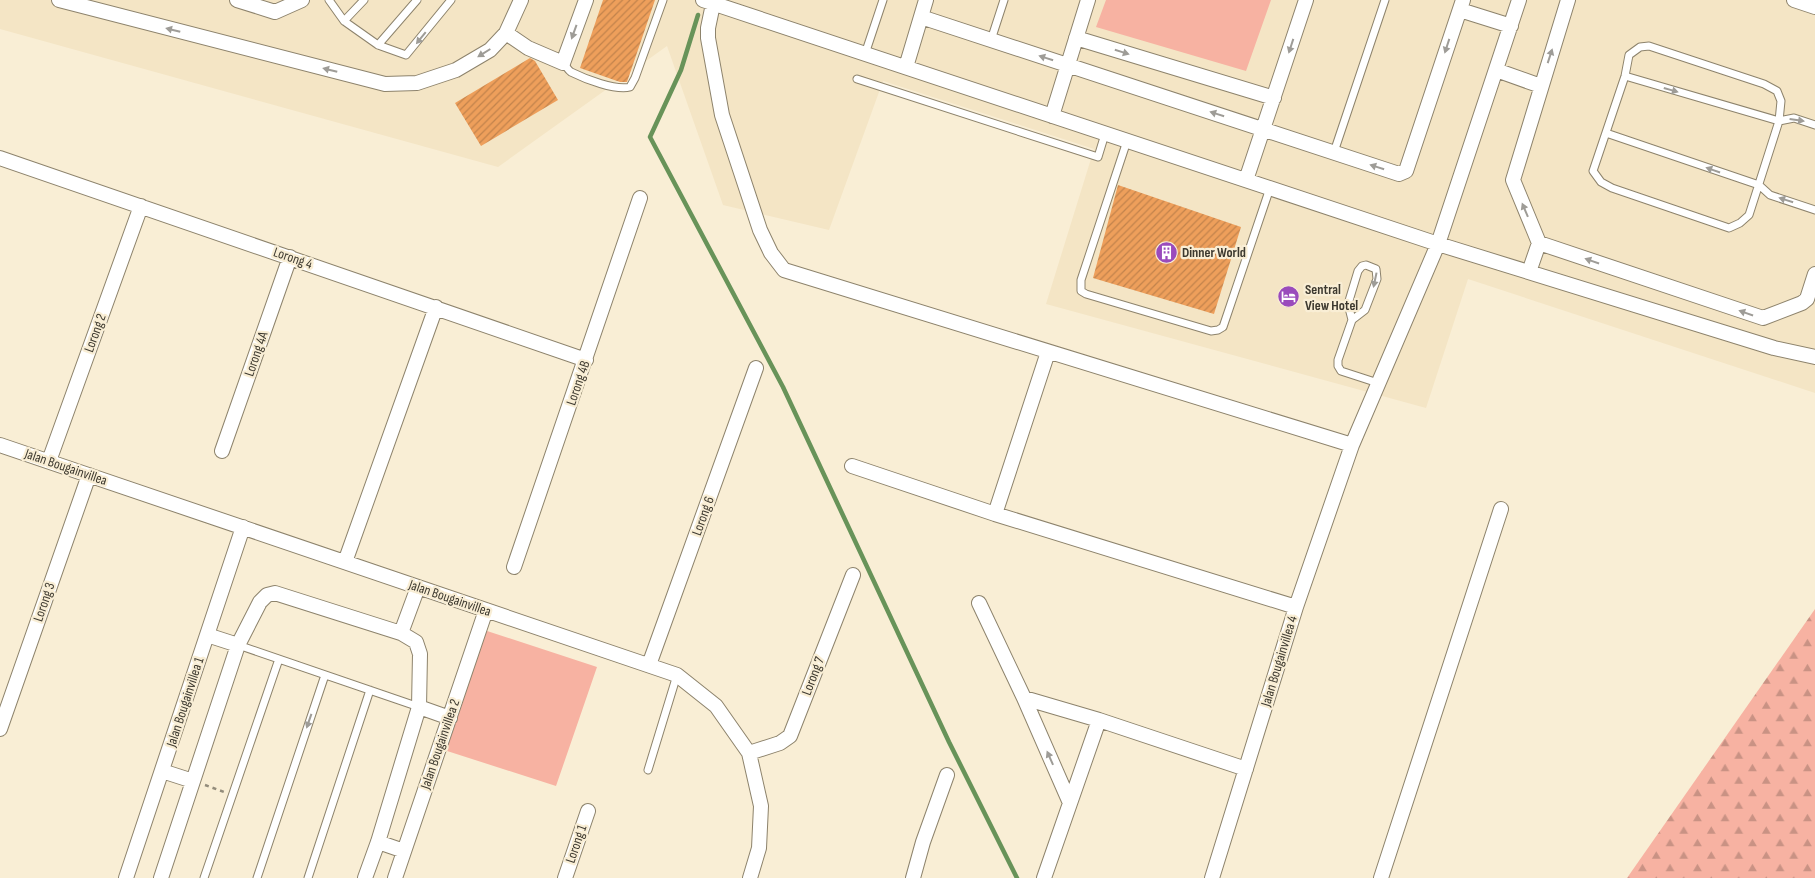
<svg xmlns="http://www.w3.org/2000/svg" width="1815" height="878" font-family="'Sofia Sans Condensed',sans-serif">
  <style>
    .built { fill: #f4e5c5 }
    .grass { fill: #f7b2a2 }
    .forest { fill: url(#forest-firs) }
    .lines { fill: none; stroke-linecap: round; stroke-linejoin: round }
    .stream { stroke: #689359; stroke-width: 4.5 }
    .building { fill: url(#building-hatch) }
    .service-casing { stroke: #8d836c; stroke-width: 9 }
    .minor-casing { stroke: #8d836c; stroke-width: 16 }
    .path { stroke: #938c7b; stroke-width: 2.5; stroke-dasharray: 4 4; stroke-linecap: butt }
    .service { stroke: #fff; stroke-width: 7 }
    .minor { stroke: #fff; stroke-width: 14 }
    .oneway { fill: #9e9c97 }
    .labels { text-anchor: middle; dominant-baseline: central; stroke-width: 4.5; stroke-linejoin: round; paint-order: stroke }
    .poi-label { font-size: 14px; font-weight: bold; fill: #3d392f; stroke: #f9eed5; text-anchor: start }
    .street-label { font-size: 14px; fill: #3d392f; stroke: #f9eed5 }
  </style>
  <defs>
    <pattern id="forest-firs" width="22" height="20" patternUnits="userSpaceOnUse" patternTransform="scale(1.25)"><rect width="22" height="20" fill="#f7b2a2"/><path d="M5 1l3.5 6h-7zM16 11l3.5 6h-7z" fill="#c99284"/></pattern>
    <pattern id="building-hatch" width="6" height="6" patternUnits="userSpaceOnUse" patternTransform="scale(1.25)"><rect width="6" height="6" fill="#ee9f5b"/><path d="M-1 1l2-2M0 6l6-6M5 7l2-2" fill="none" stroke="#c2834c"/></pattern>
  </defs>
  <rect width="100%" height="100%" fill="#f9eed5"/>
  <path class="built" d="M 0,0 L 1815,0 L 1815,393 L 1468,279 L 1426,408 L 1046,304 L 1094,149 L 883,81 L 829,230 L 723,205 L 667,46 L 498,167 L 0,29 Z"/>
  <path class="grass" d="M 1106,0 L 1271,0 L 1246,71 L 1096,27 Z
    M 484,630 L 597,667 L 556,786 L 444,750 Z"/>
  <path class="forest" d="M 1815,609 L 1815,878 L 1627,878 Z"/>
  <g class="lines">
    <path class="stream" d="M 698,15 L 681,70 L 650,137 L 783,387 L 949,742 L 1017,878"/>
  </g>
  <path class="building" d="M 603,0 L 655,0 L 627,82 L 620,82 L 580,68 Z
    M 530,58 L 535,61 L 558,100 L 481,146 L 455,103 Z
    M 1118,185 L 1241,227 L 1214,314 L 1093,278 Z"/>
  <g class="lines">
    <defs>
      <path id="service" d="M 329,0 L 344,21 L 378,45 L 406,55 L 451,0
        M 344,21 L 364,0
        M 991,40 L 1004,0
        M 378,45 L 417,0
        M 1649,46 L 1764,84 L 1777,91 L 1781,101 L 1779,121 L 1749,215 L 1740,223 L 1729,228 L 1612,188 L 1601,182 L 1593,171 L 1625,76 L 1629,55 L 1640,47 Z
        M 865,54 L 883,0
        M 563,63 C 566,66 568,70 571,72 C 585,79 616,91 630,87 L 635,78 L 663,0
        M 1625,76 L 1779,121 L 1794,118 L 1815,125
        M 857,79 L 1098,157 L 1105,134
        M 1606,133 L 1759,185 L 1770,195 L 1815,210
        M 1127,141 L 1081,280 L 1081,291 L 1086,294 L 1211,331 L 1218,330 L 1223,327 L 1270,188
        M 1334,152 L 1385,0
        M 1352,320 L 1365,310 L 1377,279 L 1376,269 L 1366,265 L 1362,266 L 1358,271 L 1348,304 L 1352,320 L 1338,360 L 1338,366 L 1341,371 L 1378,383
        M 238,645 L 419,707
        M 648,770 L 677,675
        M 204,878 L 279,659
        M 257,878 L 325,675
        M 308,878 L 370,690"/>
      <path id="minor" d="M 59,0 L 385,84 L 417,83 L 456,70 L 490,50 L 506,33 L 521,0
        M 237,0 L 275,12 L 302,0
        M 703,0 L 1438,244 L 1774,348 L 1815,357
        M 1794,0 L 1815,7
        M 713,4 L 708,28 L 708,38 L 722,115 L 760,230 L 771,253 L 784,270 L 1352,445
        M 1460,10 L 1511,26
        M 921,17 L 1399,174 L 1406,171 L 1463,0
        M 506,33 L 528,48 L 563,63 L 586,0
        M 1076,38 L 1274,98
        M 906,67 L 926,0
        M 1496,70 L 1541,86
        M 1052,116 L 1088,0
        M 0,158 L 586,360
        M 1246,180 L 1306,0
        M 1539,243 L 1763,318 L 1802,303 L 1807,299 L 1815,274
        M 1529,272 L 1539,243 L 1513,180 L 1568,0
        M 0,445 L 677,675 L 716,706 L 749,753 L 761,806 L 759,848 L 750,878
        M 222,451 L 290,257
        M 49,461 L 141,206
        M 852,466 L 995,514 L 1296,607
        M 995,514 L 1048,352
        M 345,562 L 436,307
        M 514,567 L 640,198
        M 979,603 L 1024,698 L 1070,803
        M 401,633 L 418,587
        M 207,635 L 238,645
        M 649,665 L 756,368
        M 1024,698 L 1099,720 L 1246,769
        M 419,707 L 450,718
        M 0,729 L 89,475
        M 749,753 L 780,743 L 790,736 L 853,575
        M 162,771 L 193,781
        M 378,842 L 404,851
        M 126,878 L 243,527
        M 161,878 L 238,645 L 260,602 L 267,595 L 275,593 L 401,633 L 416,642 L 420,654 L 419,707 L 378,842 L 365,878
        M 395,878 L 486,610
        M 565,878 L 588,811
        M 913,878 L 923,842 L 947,775
        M 1044,878 L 1099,720
        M 1212,878 L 1296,607 L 1352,445 L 1438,244 L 1519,0
        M 1381,878 L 1501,509"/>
    </defs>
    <use href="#service" class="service-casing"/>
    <use href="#minor" class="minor-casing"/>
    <path class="path" d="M 205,785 L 224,792"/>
    <use href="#service" class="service"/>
    <use href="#minor" class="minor"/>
  </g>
  <defs><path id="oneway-solid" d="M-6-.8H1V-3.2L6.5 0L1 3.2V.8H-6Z" transform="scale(1.25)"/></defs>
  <g class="oneway">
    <use href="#oneway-solid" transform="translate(173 30) rotate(-166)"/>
    <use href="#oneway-solid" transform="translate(574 32) rotate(110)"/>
    <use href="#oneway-solid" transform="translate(421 38) rotate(129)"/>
    <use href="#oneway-solid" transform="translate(1291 46) rotate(108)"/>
    <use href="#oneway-solid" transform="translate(1447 46) rotate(108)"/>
    <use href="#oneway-solid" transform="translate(1122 52) rotate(17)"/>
    <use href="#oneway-solid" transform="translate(484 53) rotate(148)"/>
    <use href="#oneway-solid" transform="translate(1550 56) rotate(-72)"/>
    <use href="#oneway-solid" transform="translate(1046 58) rotate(-162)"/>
    <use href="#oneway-solid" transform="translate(330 70) rotate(-166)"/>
    <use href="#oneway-solid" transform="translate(1671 90) rotate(16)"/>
    <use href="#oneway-solid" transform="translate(1217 114) rotate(-162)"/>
    <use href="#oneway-solid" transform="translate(1797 120) rotate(8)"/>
    <use href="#oneway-solid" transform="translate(1377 167) rotate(-162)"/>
    <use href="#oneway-solid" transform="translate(1713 170) rotate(-161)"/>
    <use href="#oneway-solid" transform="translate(1786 200) rotate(-162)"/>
    <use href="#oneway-solid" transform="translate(1525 210) rotate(-113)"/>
    <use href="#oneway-solid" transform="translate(1592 261) rotate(-161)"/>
    <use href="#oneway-solid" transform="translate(1375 280) rotate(102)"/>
    <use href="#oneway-solid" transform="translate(1746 313) rotate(-161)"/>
    <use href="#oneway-solid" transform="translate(309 721) rotate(109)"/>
    <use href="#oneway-solid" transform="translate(1050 758) rotate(-114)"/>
  </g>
  <defs>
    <symbol id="building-disc" viewBox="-11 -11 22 22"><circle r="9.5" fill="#9a4bbc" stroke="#f9eed5"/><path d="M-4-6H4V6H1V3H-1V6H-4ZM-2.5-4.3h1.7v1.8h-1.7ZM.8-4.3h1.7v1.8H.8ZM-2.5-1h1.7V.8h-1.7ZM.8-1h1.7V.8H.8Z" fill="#fff"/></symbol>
    <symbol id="hotel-disc" viewBox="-11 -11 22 22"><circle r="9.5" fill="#9a4bbc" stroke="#f9eed5"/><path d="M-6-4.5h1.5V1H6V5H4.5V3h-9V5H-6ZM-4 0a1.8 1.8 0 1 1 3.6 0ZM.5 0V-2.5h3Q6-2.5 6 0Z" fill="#fff"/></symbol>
  </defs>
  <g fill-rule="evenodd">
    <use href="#building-disc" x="1154" y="240" width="25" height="25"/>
    <use href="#hotel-disc" x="1276" y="284" width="25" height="25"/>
  </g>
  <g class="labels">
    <g class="poi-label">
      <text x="1182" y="252">Dinner World</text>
      <text x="1305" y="289">Sentral<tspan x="1305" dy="16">View Hotel</tspan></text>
    </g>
    <g class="street-label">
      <text transform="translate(293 258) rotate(19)">Lorong 4</text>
      <text transform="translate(95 333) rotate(-70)">Lorong 2</text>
      <text transform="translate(256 354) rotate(-71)">Lorong 4A</text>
      <text transform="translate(578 383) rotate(-71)">Lorong 4B</text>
      <text transform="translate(66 467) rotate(19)">Jalan Bougainvillea</text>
      <text transform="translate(703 516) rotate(-70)">Lorong 6</text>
      <text transform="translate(450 598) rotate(19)">Jalan Bougainvillea</text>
      <text transform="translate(44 602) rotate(-71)">Lorong 3</text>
      <text transform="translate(1279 661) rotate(-73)">Jalan Bougainvillea 4</text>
      <text transform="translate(813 676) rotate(-69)">Lorong 7</text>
      <text transform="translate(185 702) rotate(-72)">Jalan Bougainvillea 1</text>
      <text transform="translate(440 744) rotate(-71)">Jalan Bougainvillea 2</text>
      <text transform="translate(576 844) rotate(-71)">Lorong 1</text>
    </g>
  </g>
</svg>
